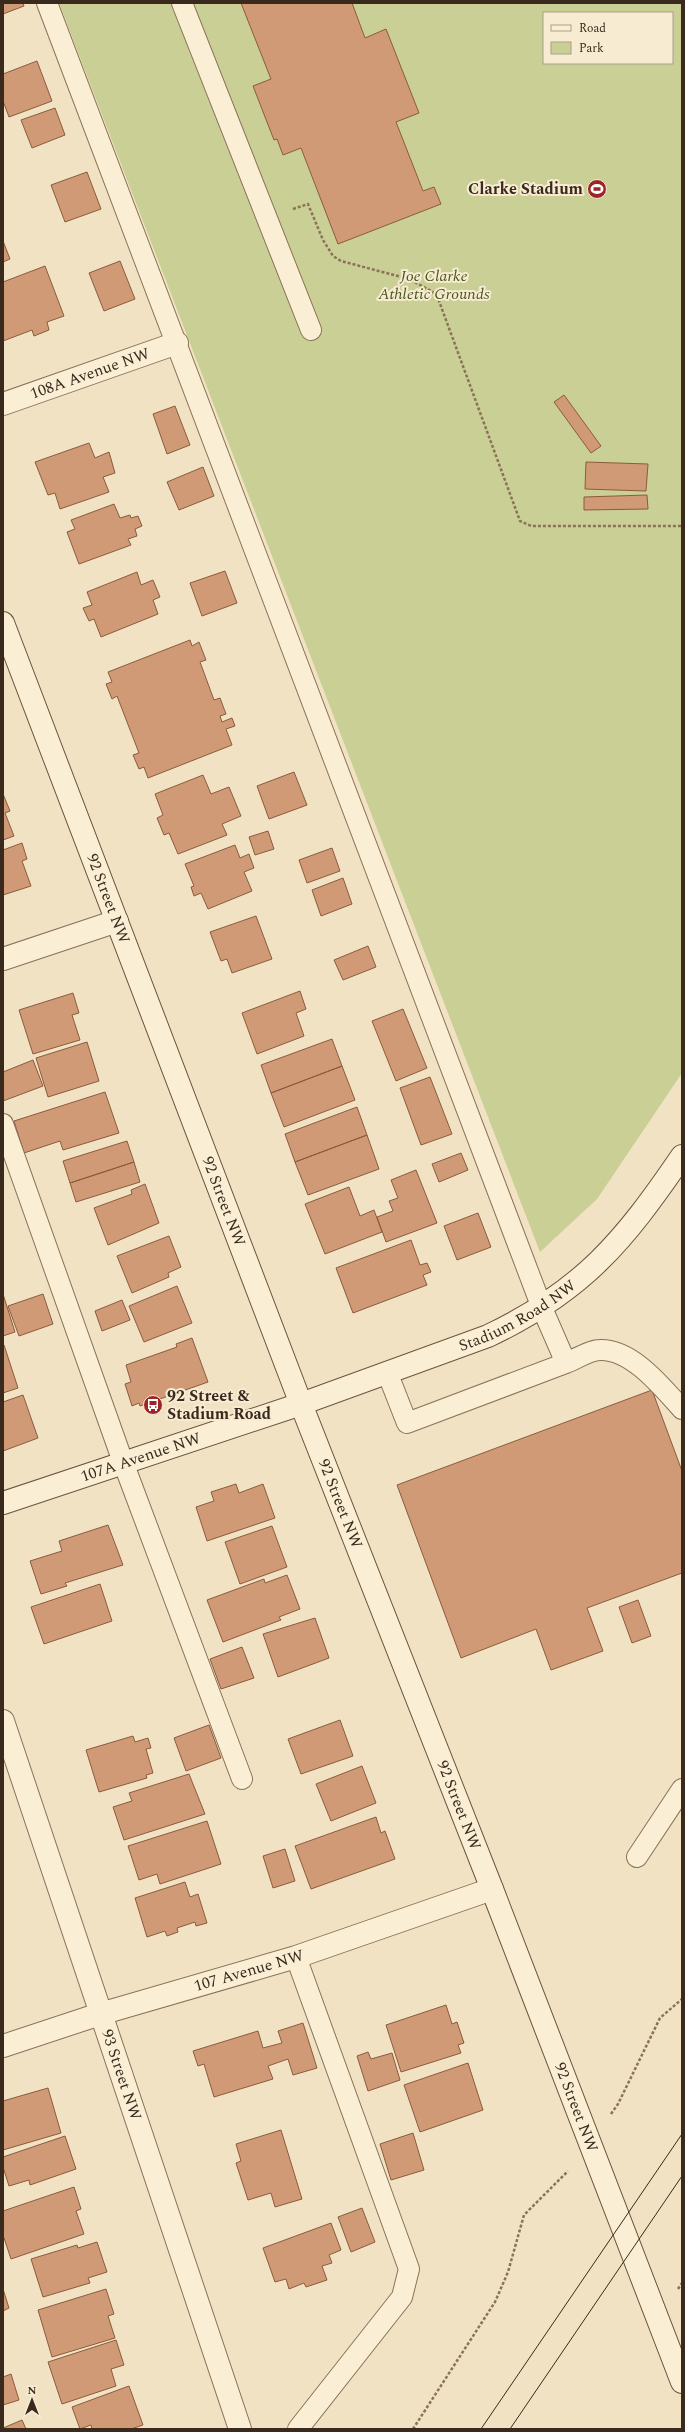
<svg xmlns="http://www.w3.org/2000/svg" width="685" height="2432" font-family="Spectral,serif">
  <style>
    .green { fill: #c9cf95; fill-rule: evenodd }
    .building { fill: #d09a76; stroke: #8b5b3d }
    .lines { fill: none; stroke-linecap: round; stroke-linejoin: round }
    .lane-casing { stroke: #8b7258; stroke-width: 22 }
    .street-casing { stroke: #8b7258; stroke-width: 24 }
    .secondary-casing { stroke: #6d533b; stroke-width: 24 }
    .path { stroke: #8b7258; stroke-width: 2.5; stroke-dasharray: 3 2; stroke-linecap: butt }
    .lane { stroke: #faefd5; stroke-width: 20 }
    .street { stroke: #faefd5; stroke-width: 22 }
    .secondary { stroke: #faefd5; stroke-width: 22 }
    .tram { stroke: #3a2a1d; stroke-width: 1 }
    .labels { text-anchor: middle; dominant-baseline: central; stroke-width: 4; stroke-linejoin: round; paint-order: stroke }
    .poi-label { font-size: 16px; font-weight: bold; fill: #3a2a1d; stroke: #f7ecd2; text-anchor: end }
    .park-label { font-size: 16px; font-style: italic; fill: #4b5723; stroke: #f7ecd2 }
    .street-label { font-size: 16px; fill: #3a2a1d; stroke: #f7ecd2 }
  </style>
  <rect width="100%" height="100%" fill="#f0e2c2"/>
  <path class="green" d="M 59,3 L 682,3 L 682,1073 L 597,1199 L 540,1252 ZM 544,13 L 672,13 L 672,63 L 544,63 Z"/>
  <path class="building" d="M 3,3 L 23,3 L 24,6 L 3,14 Z
    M 241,3 L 352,3 L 365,38 L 386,29 L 419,113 L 396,122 L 423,191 L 434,187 L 441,204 L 338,244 L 301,148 L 283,155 L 277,139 L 274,140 L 253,86 L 271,79 Z
    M 37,61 L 52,101 L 9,117 L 3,101 L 3,74 Z
    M 55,108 L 65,135 L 32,148 L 21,120 Z
    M 87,172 L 101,209 L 65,222 L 51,185 Z
    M 3,241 L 10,259 L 3,262 Z
    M 120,261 L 135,299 L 104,311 L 89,273 Z
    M 45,266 L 64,316 L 47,322 L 49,330 L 34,336 L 32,330 L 3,341 L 3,282 Z
    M 564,395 L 601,446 L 591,453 L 554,402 Z
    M 175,406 L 190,445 L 167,454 L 153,414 Z
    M 89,443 L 95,458 L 109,452 L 115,473 L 103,477 L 109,492 L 60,509 L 55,493 L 48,495 L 35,462 Z
    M 586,462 L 648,464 L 646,491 L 585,489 Z
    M 203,467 L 214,496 L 179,510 L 167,482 Z
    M 647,495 L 648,509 L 584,510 L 584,497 Z
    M 114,504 L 120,518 L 130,515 L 131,518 L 138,516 L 142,526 L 135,529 L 137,536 L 128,539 L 131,545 L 79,564 L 67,532 L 75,529 L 71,520 Z
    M 225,571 L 237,603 L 202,616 L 190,583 Z
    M 137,572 L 141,585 L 153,580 L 160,597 L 153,600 L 158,614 L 101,637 L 94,619 L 89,621 L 83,608 L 92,605 L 87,592 Z
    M 190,640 L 192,646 L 199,642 L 206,660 L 200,662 L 214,700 L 220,698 L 226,714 L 220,716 L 222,722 L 232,718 L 235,726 L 226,729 L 232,745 L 148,778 L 144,767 L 139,769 L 133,755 L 139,753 L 117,696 L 112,699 L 106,684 L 112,682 L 108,672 Z
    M 294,772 L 307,805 L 269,819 L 257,786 Z
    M 203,775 L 211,794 L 229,787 L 241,816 L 222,824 L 227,835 L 178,854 L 169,833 L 164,835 L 157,818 L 163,815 L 155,794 Z
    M 3,794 L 10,811 L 5,813 L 14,836 L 3,840 Z
    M 268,831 L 274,849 L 255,855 L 249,837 Z
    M 22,843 L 27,859 L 22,861 L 31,886 L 3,895 L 3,850 Z
    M 235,845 L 240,858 L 249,854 L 254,868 L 244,872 L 252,891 L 208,909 L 201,893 L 194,896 L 191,887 L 194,886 L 185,864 Z
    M 332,848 L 340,871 L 307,883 L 299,860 Z
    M 343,878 L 352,904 L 321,916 L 312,890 Z
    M 256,916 L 272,959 L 232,973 L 227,959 L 221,961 L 210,932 Z
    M 368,946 L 376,967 L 343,980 L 334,960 Z
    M 300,991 L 306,1009 L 296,1013 L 304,1036 L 257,1054 L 242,1013 Z
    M 73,993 L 79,1013 L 72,1015 L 80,1040 L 33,1054 L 19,1010 Z
    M 403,1009 L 427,1068 L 396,1081 L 372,1021 Z
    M 332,1039 L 342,1066 L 271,1093 L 261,1065 Z
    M 87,1042 L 99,1081 L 48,1097 L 36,1058 Z
    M 33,1060 L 43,1086 L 3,1101 L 3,1072 Z
    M 342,1066 L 355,1100 L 284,1127 L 271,1093 Z
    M 430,1077 L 452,1134 L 421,1145 L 400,1088 Z
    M 105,1092 L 119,1133 L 63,1150 L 60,1141 L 24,1153 L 14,1121 Z
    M 357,1107 L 367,1135 L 295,1162 L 285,1134 Z
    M 367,1135 L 379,1169 L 308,1195 L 295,1162 Z
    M 127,1141 L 134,1162 L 70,1183 L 63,1161 Z
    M 461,1153 L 468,1170 L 439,1182 L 432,1164 Z
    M 134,1162 L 140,1182 L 76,1202 L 70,1183 Z
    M 416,1170 L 437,1223 L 386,1242 L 377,1217 L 393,1211 L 389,1201 L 398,1198 L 391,1180 Z
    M 145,1184 L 159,1223 L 108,1245 L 94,1208 L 132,1194 L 131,1190 Z
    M 349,1187 L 360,1216 L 374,1210 L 382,1232 L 325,1254 L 305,1204 Z
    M 478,1213 L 491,1247 L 457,1260 L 444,1226 Z
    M 169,1236 L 181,1267 L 168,1273 L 169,1277 L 132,1293 L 117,1256 Z
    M 411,1240 L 420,1265 L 427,1263 L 431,1272 L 423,1275 L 427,1285 L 353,1313 L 336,1268 Z
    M 177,1286 L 192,1323 L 144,1342 L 129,1306 Z
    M 3,1294 L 15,1332 L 3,1336 Z
    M 43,1294 L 53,1324 L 19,1336 L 8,1306 Z
    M 122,1300 L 130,1320 L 102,1331 L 95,1311 Z
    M 192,1338 L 208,1382 L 140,1406 L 139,1403 L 132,1406 L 125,1384 L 131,1382 L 126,1365 L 177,1347 L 176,1344 Z
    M 4,1345 L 18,1388 L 3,1393 L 3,1346 Z
    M 652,1390 L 682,1471 L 682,1573 L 587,1608 L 603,1651 L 551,1670 L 536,1629 L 461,1658 L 397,1485 Z
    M 23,1395 L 38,1438 L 3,1451 L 3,1402 Z
    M 236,1484 L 239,1493 L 263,1484 L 275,1518 L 207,1541 L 196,1507 L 214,1501 L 211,1492 Z
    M 108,1525 L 123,1565 L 65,1583 L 67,1586 L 41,1594 L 30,1561 L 62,1551 L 59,1541 Z
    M 272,1526 L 287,1567 L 240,1584 L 225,1542 Z
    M 287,1575 L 300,1609 L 279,1617 L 281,1620 L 223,1642 L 207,1600 L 264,1579 L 265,1583 Z
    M 100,1584 L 112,1621 L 44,1644 L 31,1607 Z
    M 638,1600 L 651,1636 L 632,1643 L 619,1607 Z
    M 315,1618 L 329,1658 L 278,1677 L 263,1634 Z
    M 242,1647 L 254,1678 L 221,1689 L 210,1659 Z
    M 340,1720 L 353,1756 L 301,1774 L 288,1739 Z
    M 209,1725 L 221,1758 L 186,1771 L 174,1738 Z
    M 133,1736 L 135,1742 L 148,1738 L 151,1748 L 146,1749 L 153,1773 L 146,1775 L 147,1778 L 99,1792 L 86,1750 Z
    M 362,1766 L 376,1803 L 331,1821 L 316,1784 Z
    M 189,1774 L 205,1814 L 124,1840 L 113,1807 L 132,1801 L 129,1793 Z
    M 376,1817 L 381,1833 L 385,1831 L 395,1859 L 311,1889 L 295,1846 Z
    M 207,1821 L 221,1864 L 160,1884 L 157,1874 L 139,1880 L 128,1846 Z
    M 285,1849 L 295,1881 L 273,1888 L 263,1856 Z
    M 185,1882 L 190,1897 L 198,1894 L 207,1923 L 196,1926 L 195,1922 L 177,1928 L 178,1932 L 167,1936 L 165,1931 L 147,1937 L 135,1898 Z
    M 446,2005 L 452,2024 L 457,2022 L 464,2043 L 458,2045 L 461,2053 L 401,2072 L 386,2025 Z
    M 303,2023 L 317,2068 L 293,2075 L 288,2059 L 268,2066 L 273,2079 L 214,2097 L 204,2064 L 198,2066 L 193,2051 L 258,2031 L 263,2048 L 282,2043 L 278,2031 Z
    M 368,2052 L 371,2059 L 392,2053 L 400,2080 L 368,2091 L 357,2056 Z
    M 468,2063 L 483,2110 L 420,2132 L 404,2085 Z
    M 48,2088 L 61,2133 L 3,2150 L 3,2101 Z
    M 281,2130 L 302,2199 L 275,2207 L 271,2193 L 248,2200 L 236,2163 L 241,2161 L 236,2144 Z
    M 413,2133 L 424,2170 L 391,2180 L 380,2144 Z
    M 65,2136 L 76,2169 L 30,2185 L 29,2180 L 9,2186 L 3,2167 L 3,2157 Z
    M 74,2187 L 81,2209 L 76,2211 L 84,2234 L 11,2259 L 3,2235 L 3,2211 Z
    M 362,2208 L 375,2242 L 351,2252 L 338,2217 Z
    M 331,2223 L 341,2250 L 329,2255 L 332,2263 L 322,2266 L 327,2280 L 306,2287 L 304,2283 L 289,2289 L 286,2279 L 275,2282 L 263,2248 Z
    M 97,2242 L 107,2272 L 88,2278 L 90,2283 L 43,2297 L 31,2259 L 77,2245 L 78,2248 Z
    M 3,2289 L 9,2308 L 3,2311 Z
    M 106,2289 L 114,2314 L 108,2316 L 115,2338 L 52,2357 L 38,2310 Z
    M 116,2340 L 124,2365 L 111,2369 L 116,2386 L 62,2404 L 48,2362 Z
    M 11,2374 L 19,2400 L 3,2405 L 3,2377 Z
    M 129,2386 L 143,2425 L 131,2429 L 92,2429 L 91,2425 L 80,2429 L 72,2407 Z
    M 22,2420 L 26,2429 L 3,2429 L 3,2428 Z"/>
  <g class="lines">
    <defs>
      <path id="lane" d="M 47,3 L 542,1308 L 566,1363 L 407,1423 L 387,1372
        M 182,3 L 311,330
        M 3,1124 L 123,1462 L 242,1779
        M 566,1363 C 576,1359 590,1350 600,1350 C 632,1349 662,1387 682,1409
        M 637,1857 L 682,1789
        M 296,1957 L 409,2269 L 402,2297 L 298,2429"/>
      <g id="street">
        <path id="s1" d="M 3,404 L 177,343"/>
        <path d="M 3,959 L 117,921"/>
        <path id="s2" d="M 3,1721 L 240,2429"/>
        <path id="s3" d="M 3,2046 L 100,2014 L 296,1957 L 492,1889"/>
      </g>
      <g id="secondary">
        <path id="s4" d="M 3,623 L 301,1404 L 492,1889 L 682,2382"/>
        <path id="s5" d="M 3,1503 L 301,1404 L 488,1336 C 583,1291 624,1241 682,1156"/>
      </g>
    </defs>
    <use href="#lane" class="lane-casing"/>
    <use href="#street" class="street-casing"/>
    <use href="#secondary" class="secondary-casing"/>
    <path class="path" d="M 293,209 L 308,204 L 323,240 L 333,256 L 341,261 L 409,279 L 433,292 L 439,301 L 520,521 L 531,526 L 682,526
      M 611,2114 L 618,2104 L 660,2018 L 682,1999
      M 678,2289 L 682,2283
      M 413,2429 L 495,2302 L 508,2272 L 524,2215 L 568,2171"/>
    <use href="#lane" class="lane"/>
    <use href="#street" class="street"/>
    <use href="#secondary" class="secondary"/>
    <path class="tram" d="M 481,2429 L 682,2134
      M 510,2429 L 682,2176"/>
  </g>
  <defs>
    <symbol id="stadium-disc" viewBox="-11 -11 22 22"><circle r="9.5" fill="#9d2528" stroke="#f7ecd2"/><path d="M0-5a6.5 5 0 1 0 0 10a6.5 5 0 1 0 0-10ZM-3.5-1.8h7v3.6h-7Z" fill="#fff"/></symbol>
    <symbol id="bus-disc" viewBox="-11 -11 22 22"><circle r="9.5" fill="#9d2528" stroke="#f7ecd2"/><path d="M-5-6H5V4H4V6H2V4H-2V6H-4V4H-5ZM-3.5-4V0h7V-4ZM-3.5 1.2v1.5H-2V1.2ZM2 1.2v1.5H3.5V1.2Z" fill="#fff"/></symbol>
  </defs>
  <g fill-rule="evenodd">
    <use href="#stadium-disc" x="586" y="178" width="22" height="22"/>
    <use href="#bus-disc" x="142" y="1394" width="22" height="22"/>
  </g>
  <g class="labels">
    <g class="poi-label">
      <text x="583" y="189">Clarke Stadium</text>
      <text x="167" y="1396" text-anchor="start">92 Street &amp;<tspan x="167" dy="18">Stadium Road</tspan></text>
    </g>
    <g class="park-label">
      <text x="434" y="276">Joe Clarke<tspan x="434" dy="18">Athletic Grounds</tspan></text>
    </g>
    <g class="street-label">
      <text stroke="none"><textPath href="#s1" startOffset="92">108A Avenue NW</textPath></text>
      <text stroke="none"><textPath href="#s4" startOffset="295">92 Street NW</textPath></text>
      <text stroke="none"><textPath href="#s4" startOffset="619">92 Street NW</textPath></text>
      <text stroke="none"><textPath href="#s5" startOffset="548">Stadium Road NW</textPath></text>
      <text stroke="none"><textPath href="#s5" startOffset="145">107A Avenue NW</textPath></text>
      <text stroke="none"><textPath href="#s4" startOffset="943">92 Street NW</textPath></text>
      <text stroke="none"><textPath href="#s4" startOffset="1267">92 Street NW</textPath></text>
      <text stroke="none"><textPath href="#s3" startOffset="257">107 Avenue NW</textPath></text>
      <text stroke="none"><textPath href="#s2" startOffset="373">93 Street NW</textPath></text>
      <text stroke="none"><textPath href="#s4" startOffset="1591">92 Street NW</textPath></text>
    </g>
  </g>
  <rect width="685" height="2432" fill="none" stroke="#3a2a1d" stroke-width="8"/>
  <rect x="543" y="12" width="130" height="52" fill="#f7ecd2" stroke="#ab9e8a"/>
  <rect x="551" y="25" width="20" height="6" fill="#faefd5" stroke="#ab9e8a"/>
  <text x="579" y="32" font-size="12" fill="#3a2a1d">Road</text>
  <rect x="551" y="42" width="20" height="12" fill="#c9cf95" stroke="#ab9e8a"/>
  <text x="579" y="52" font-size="12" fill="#3a2a1d">Park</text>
  <g transform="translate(32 2400)" stroke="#f7ecd2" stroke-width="3" paint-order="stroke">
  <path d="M0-3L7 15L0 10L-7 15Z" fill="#3a2a1d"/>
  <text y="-6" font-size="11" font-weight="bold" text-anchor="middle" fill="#3a2a1d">N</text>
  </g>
</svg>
